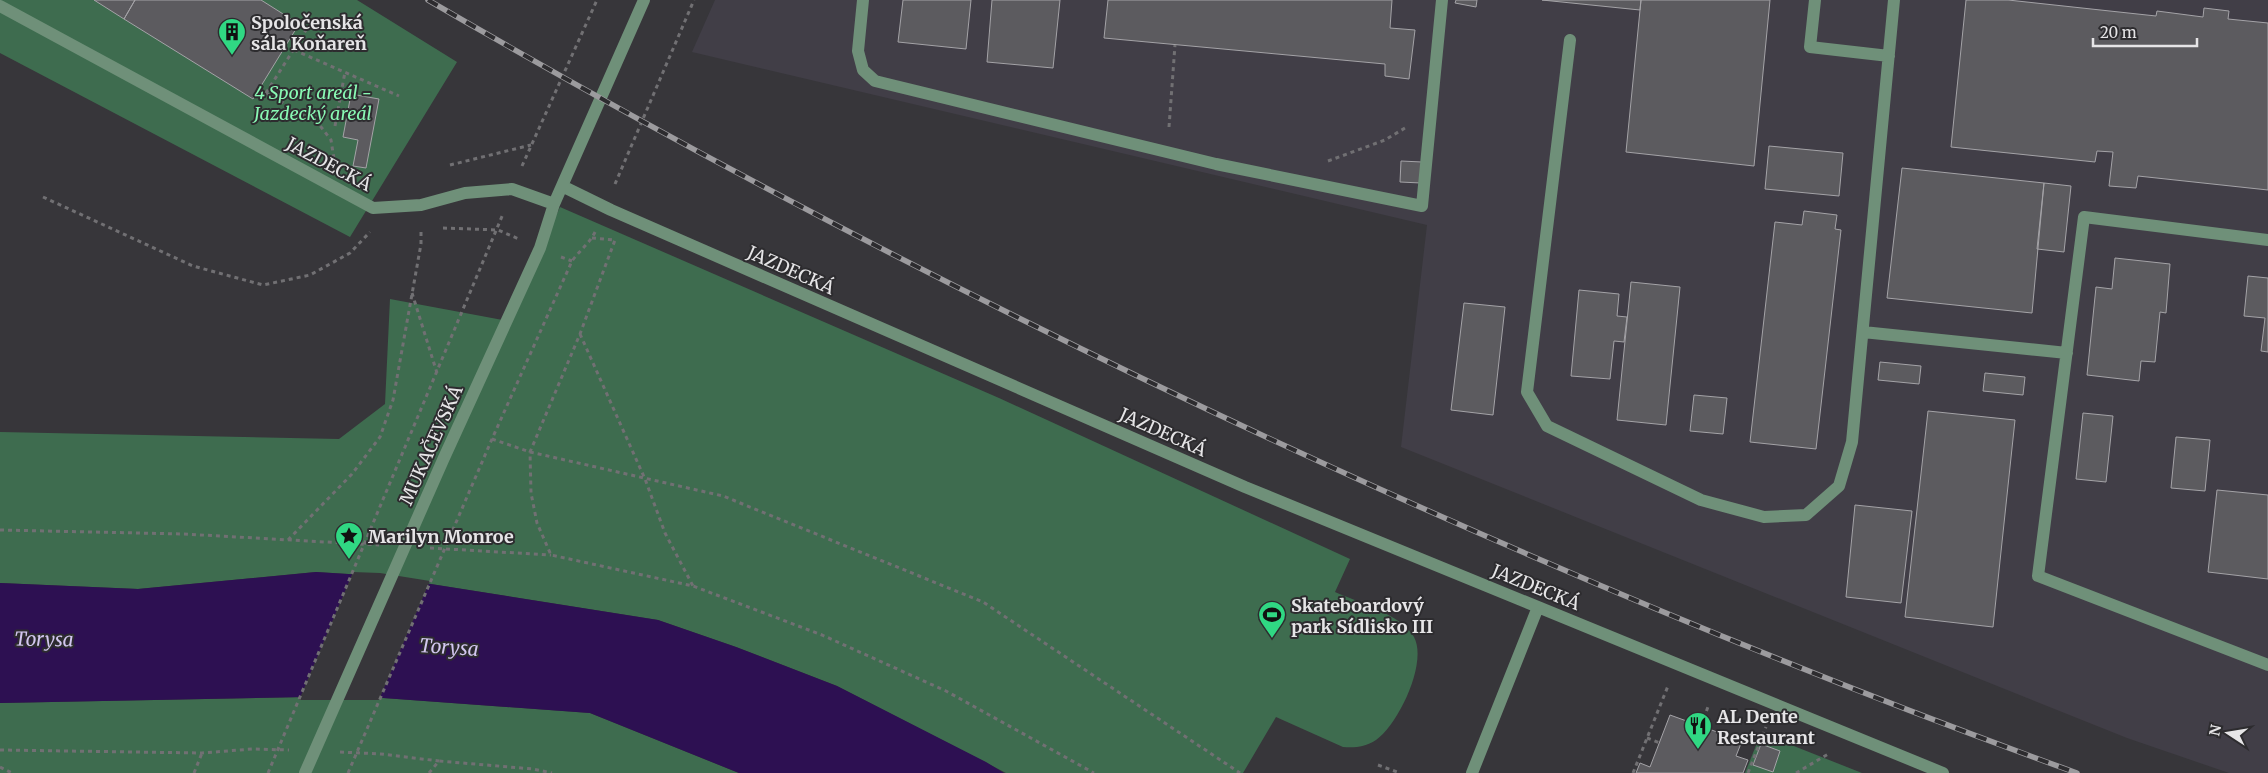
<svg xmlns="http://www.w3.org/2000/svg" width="2268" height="773" font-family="Merriweather,serif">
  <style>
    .built { fill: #413e47 }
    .green { fill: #3e6c4f }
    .water { fill: #2d1052 }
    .pier { fill: #37363a }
    .building { fill: #5c5b5f; stroke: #a4a3a7 }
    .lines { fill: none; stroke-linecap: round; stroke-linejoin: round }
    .path { stroke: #717073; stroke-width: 3; stroke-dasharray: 4 4; stroke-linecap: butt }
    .minor { stroke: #6f9079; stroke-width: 12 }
    .rail-casing { stroke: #9c9b9e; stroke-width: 5.5 }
    .rail { stroke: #2d2c2f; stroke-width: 4; stroke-dasharray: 11; stroke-linecap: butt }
    .labels { text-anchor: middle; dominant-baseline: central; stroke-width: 4; stroke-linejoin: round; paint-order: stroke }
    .poi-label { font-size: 18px; font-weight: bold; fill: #e6e5e7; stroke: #2d2c2f; text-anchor: start }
    .park-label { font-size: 18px; font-style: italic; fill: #89f9b4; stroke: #2d2c2f }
    .street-label { font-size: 18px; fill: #e6e5e7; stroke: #2d2c2f }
    .water-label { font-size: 19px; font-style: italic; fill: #d3c7f0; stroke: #2d2c2f }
  </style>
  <rect width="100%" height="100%" fill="#37363a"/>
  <path class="built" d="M 715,0 L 2268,0 L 2268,773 L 2229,773 L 2127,738 L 1401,447 L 1427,225 L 692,52 Z"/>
  <path class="green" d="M 0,0 L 357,0 L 457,62 L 350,237 L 0,53 Z
    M 560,207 L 999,398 L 1350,559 L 1335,592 C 1358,602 1402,615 1414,637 C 1428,663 1398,725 1376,740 C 1365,747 1355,748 1343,747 L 1276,717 L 1243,773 L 1006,773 L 837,686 L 736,647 L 658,620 L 380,576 L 316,572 L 138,589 L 0,583 L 0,432 L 339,439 L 385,404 L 390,299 L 508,321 Z
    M 356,696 L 590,713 L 739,773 L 0,773 L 0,703 Z
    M 1761,733 L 1862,773 L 1745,773 Z"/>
  <path class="water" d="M 316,572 L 380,576 L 658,620 L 736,647 L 837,686 L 986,762 L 1004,773 L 739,773 L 590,713 L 356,696 L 0,703 L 0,583 L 138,589 Z"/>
  <path class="pier" d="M 353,572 L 380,573 L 430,581 L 379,700 L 299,700 Z"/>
  <path class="building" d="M 94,0 L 135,0 L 124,19 Z
    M 135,0 L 261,0 L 299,24 L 253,99 L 124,19 Z
    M 903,0 L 971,0 L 966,49 L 898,42 Z
    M 992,0 L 1060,0 L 1053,68 L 987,62 Z
    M 1108,0 L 1392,0 L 1390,28 L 1415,30 L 1409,79 L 1385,76 L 1385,64 L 1104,38 Z
    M 1456,0 L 1477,0 L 1476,7 L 1455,3 Z
    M 1542,0 L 1641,0 L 1640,10 Z
    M 1641,0 L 1770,0 L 1754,166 L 1626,152 Z
    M 1966,0 L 2008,0 L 2156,16 L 2157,11 L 2203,17 L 2204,8 L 2229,11 L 2228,19 L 2268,23 L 2268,190 L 2138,176 L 2136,188 L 2109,186 L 2113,152 L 2097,151 L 2095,162 L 1951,147 Z
    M 351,94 L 379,99 L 366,168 L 353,166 L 358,140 L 343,137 Z
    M 1769,146 L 1843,153 L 1839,196 L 1765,189 Z
    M 1401,161 L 1422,162 L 1421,183 L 1400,182 Z
    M 1902,168 L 2044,183 L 2032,313 L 1887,298 Z
    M 2044,183 L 2071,186 L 2064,252 L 2037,249 Z
    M 1804,211 L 1837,215 L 1835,229 L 1841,230 L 1816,449 L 1750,442 L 1775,222 L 1802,225 Z
    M 2115,258 L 2170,264 L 2166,313 L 2160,312 L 2155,362 L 2141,361 L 2139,381 L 2087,375 L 2096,287 L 2112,289 Z
    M 2248,276 L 2268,278 L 2268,352 L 2261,351 L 2265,318 L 2244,316 Z
    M 1631,282 L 1680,287 L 1666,425 L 1617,420 Z
    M 1579,290 L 1619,294 L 1617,316 L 1627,317 L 1624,342 L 1614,341 L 1610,379 L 1571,376 Z
    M 1464,303 L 1505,307 L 1493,415 L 1451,410 Z
    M 1880,362 L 1921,366 L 1919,384 L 1878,380 Z
    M 1985,373 L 2025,377 L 2023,395 L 1983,391 Z
    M 1694,395 L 1727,398 L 1723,434 L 1690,431 Z
    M 1928,411 L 2015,420 L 1993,627 L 1905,617 Z
    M 2083,413 L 2113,416 L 2106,482 L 2076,479 Z
    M 2176,437 L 2210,440 L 2205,491 L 2171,488 Z
    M 2217,490 L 2268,495 L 2268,579 L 2208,572 Z
    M 1855,505 L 1912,511 L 1901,603 L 1846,597 Z
    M 1670,715 L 1742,741 L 1736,756 L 1748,760 L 1743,773 L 1636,773 L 1640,763 L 1650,767 Z
    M 1761,744 L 1780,751 L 1773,772 L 1753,765 Z"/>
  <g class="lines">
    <path class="path" d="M 294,50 L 399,96
      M 259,89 L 318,123 L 331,140 L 334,159
      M 266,93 L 306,30
      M 335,126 L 345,72
      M 1169,127 L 1175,45
      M 1328,161 L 1385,140 L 1405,128
      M 450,165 L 531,145
      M 522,166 L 597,0
      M 615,184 L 694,0
      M 43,197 L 193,266 L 263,285 L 310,275 L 350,253 L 370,232
      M 443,228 L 498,230 L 519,239
      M 592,238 L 615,240 L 580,334 L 530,452 L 531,493 L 537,523 L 551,555 L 693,586 L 822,635 L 946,691 L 1094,773
      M 561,257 L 572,261
      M 412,293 L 437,373
      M 580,334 L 645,479 L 665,533 L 693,586
      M 492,439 L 530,452 L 723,496 L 983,602 L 1240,773
      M 0,530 L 184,534 L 379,545
      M 288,540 L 352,474 L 380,437 L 393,400 L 421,244 L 421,228
      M 430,548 L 551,555
      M 1701,726 L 1709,704
      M 1647,738 L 1660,743
      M 0,750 L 202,753 L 252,749 L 289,750
      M 340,752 L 381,754 L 439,761
      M 1378,765 L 1400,773
      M 0,767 L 12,773
      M 194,773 L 202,753
      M 268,773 L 503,214
      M 348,773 L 492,439 L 572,261 C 580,250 591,242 596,230
      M 429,773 L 439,761 L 533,769 L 552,773
      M 1633,773 L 1668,686
      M 1748,773 L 1766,727
      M 1796,773 L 1830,753"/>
    <path class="minor" d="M 863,0 L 858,51 L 863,70 L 875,81 L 1216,164 L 1422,206 L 1442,0
      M 1815,0 L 1810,47 L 1889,56
      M 0,6 L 373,208 L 421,205 L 465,193 L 512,189 L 554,204
      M 1570,40 L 1527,392 L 1547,426 L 1701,500 L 1764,517 L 1806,515 L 1839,486 L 1852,442 L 1894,0
      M 562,186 L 611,210 L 1245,487 L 1943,773
      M 2268,240 L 2084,217 L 2038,576 L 2268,665
      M 1863,332 L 2067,353
      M 305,773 L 443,460 L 540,248 L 554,204 L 644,0
      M 1472,773 L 1538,607"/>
    <defs>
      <path id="rail" d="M 428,0 C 734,178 1050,340 1373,486 C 1604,590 1839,687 2077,773"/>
    </defs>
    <use href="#rail" class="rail-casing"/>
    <use href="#rail" class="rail"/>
  </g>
  <defs>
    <symbol id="building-pin" viewBox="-11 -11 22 30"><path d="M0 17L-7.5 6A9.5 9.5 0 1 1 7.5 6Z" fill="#30d883" stroke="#2d2c2f"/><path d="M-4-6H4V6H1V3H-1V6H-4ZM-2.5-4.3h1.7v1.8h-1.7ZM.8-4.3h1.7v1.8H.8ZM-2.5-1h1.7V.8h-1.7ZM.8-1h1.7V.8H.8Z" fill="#111"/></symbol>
    <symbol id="sight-pin" viewBox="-11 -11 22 30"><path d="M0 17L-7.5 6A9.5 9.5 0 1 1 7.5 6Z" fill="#30d883" stroke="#2d2c2f"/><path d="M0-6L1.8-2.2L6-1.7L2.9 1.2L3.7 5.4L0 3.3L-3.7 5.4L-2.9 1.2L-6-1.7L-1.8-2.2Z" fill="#111"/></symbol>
    <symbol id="stadium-pin" viewBox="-11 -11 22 30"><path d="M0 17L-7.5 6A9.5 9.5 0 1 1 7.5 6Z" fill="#30d883" stroke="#2d2c2f"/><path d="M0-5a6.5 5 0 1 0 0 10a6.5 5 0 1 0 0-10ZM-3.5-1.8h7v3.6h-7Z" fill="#111"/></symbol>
    <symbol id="restaurant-pin" viewBox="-11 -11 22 30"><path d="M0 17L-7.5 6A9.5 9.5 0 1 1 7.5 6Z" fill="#30d883" stroke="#2d2c2f"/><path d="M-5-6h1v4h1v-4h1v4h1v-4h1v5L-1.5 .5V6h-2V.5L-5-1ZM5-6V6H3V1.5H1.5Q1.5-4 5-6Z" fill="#111"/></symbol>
  </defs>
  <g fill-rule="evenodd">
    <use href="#building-pin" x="216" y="16" width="32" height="43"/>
    <use href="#sight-pin" x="333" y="520" width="32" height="43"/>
    <use href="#stadium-pin" x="1256" y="599" width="32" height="43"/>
    <use href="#restaurant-pin" x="1682" y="710" width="32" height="43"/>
  </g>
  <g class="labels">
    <g class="poi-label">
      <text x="251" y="22">Spoločenská<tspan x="251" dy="21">sála Koňareň</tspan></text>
      <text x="368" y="536">Marilyn Monroe</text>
      <text x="1291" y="605">Skateboardový<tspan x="1291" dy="21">park Sídlisko III</tspan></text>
      <text x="1717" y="716">AL Dente<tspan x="1717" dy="21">Restaurant</tspan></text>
    </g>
    <g class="park-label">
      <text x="313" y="92">4 Sport areál -<tspan x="313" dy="21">Jazdecký areál</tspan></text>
    </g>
    <g class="street-label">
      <text transform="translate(329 164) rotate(28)">JAZDECKÁ</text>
      <text transform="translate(791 270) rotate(24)">JAZDECKÁ</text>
      <text transform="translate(1163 432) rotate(24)">JAZDECKÁ</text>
      <text transform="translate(431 445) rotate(-66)">MUKAČEVSKÁ</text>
      <text transform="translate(1536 587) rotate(22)">JAZDECKÁ</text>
    </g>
    <g class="water-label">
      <text transform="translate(44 639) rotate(1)">Torysa</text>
      <text transform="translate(449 647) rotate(4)">Torysa</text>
    </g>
  </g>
  <g transform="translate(2228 733) rotate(282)" stroke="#2d2c2f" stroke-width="4" paint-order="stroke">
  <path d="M0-4L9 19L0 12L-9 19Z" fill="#e6e5e7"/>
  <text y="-8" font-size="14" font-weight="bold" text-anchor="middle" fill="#e6e5e7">N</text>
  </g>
  <path d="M2093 38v8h104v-8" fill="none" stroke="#e6e5e7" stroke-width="2.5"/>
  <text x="2100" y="38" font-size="15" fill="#e6e5e7" stroke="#2d2c2f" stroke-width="4" paint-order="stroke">20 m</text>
</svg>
